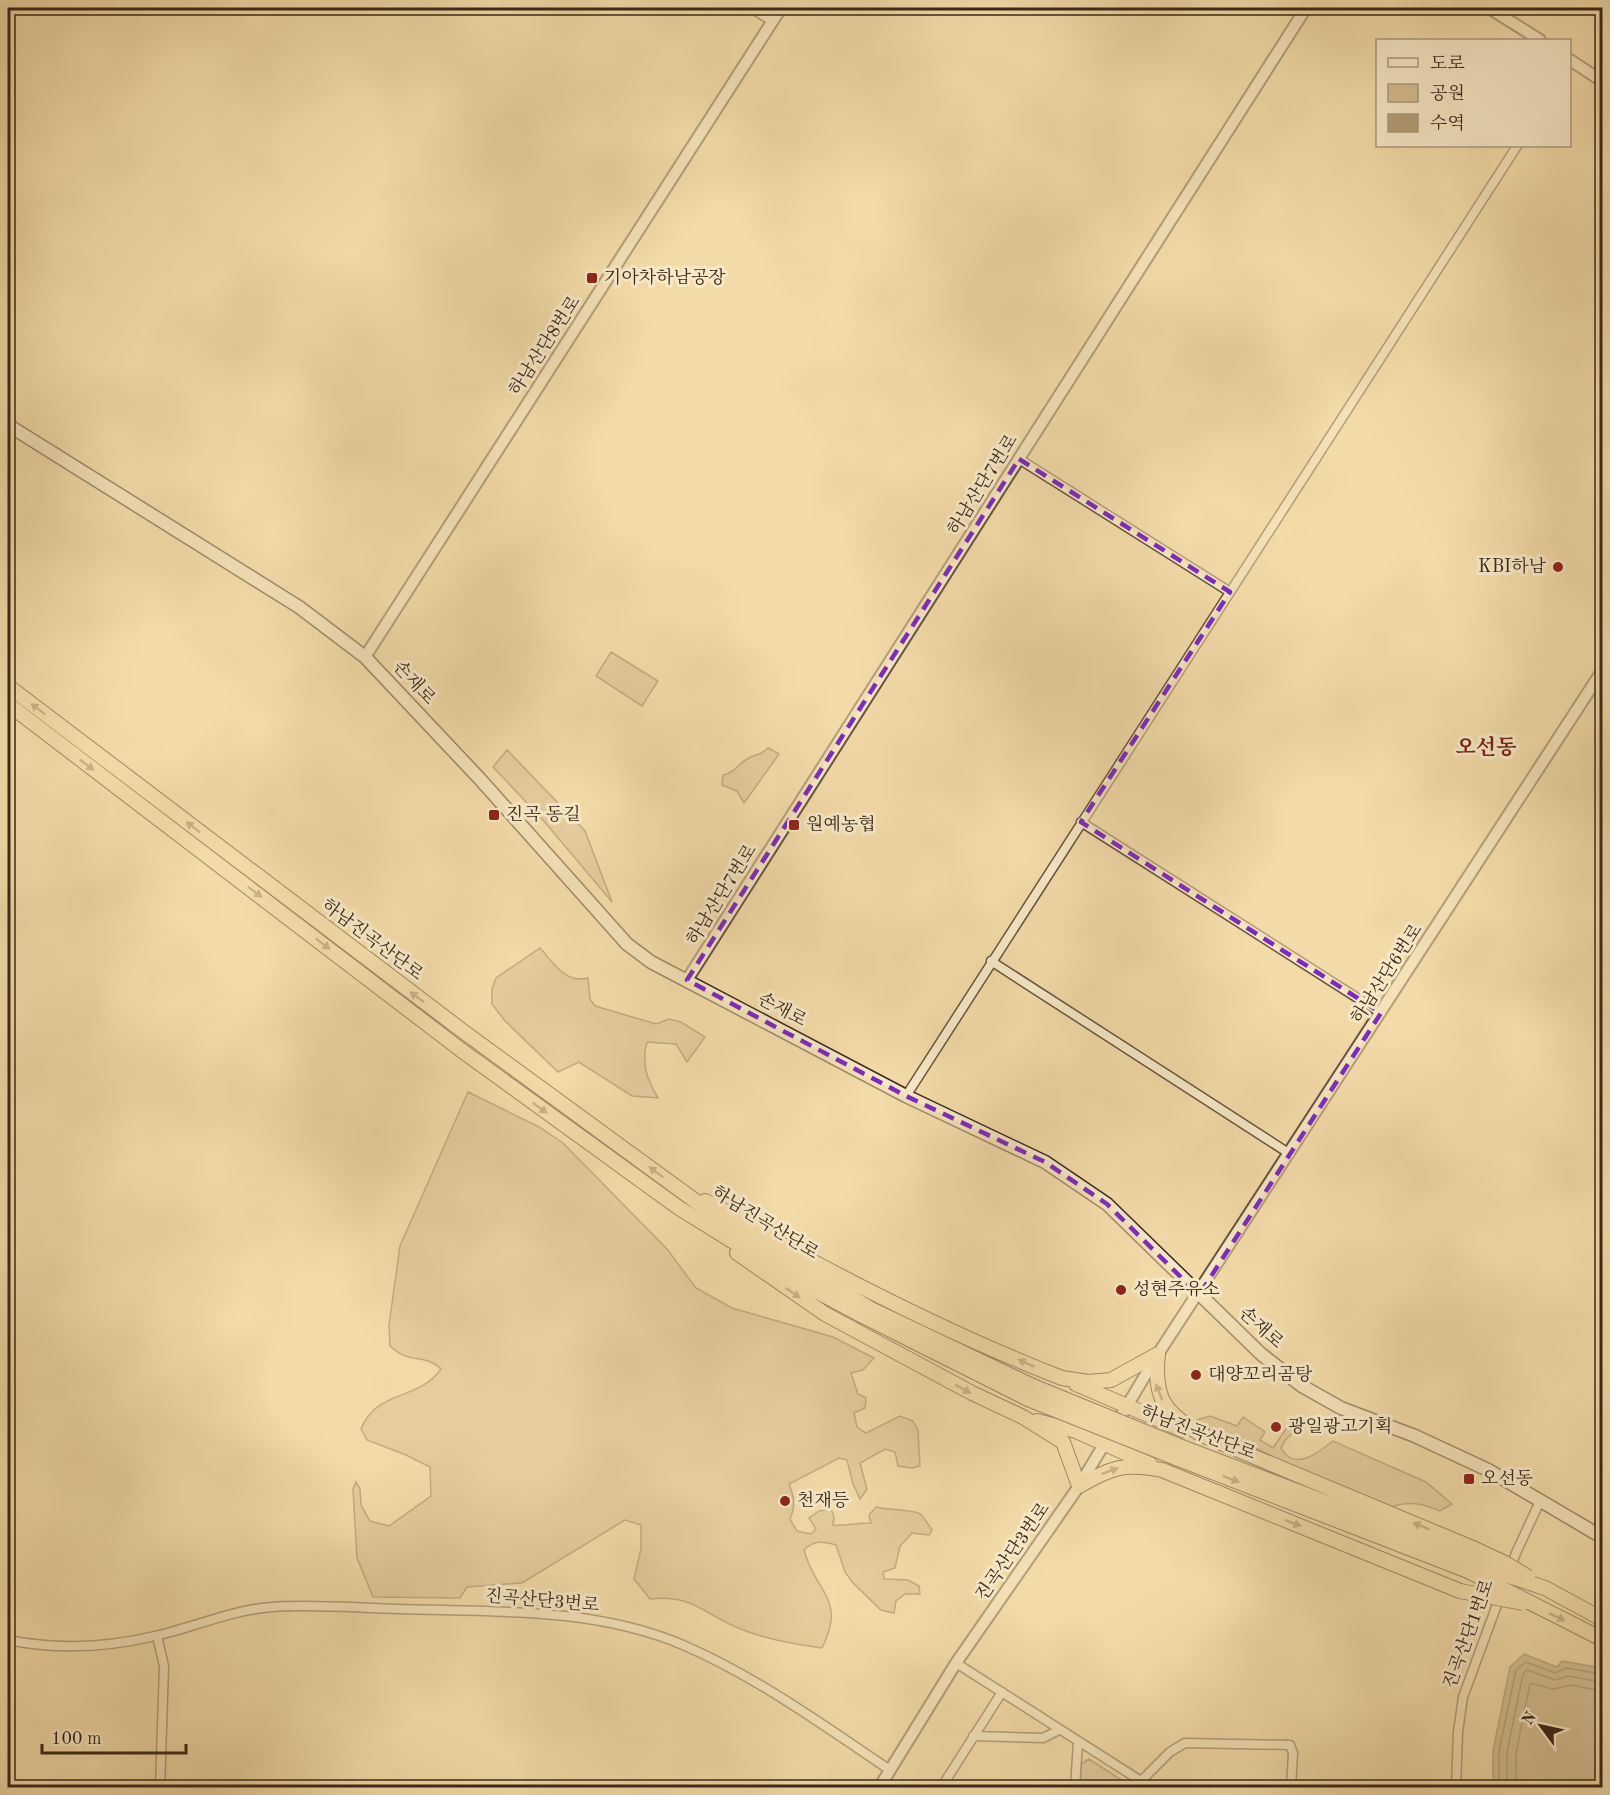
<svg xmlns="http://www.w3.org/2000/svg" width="1610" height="1795" font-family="'Old Standard TT','Noto Serif KR',serif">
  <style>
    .green { fill: #d4bd91; stroke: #877255; stroke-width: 1.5 }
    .water { fill: #b49e78; stroke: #836f52; stroke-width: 1.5 }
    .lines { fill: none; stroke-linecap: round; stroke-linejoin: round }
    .shore { stroke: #776348; stroke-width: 1.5 }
    .minor-casing { stroke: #68553d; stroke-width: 11 }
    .tertiary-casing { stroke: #68553d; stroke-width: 14 }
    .secondary-casing { stroke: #3a2819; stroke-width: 15 }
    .trunk-casing { stroke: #3a2819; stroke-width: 16 }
    .minor { stroke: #f7e8c7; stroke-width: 8 }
    .tertiary { stroke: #f7e8c7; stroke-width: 10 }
    .secondary { stroke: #f7e8c7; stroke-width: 12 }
    .trunk { stroke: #f3dba9; stroke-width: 14 }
    .trunk-bridge-casing { stroke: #3a2819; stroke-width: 16; stroke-linecap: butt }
    .trunk-bridge { stroke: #f3dba9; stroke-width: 14 }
    .oneway { fill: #968261 }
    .marked { fill: none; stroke: #7b2cbf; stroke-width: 4.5; stroke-dasharray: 12 8; stroke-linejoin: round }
    .poi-dot { fill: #8f2418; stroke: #f7e8c7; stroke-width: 2 }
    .labels { text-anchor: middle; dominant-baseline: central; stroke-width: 6; stroke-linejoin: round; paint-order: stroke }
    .poi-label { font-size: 18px; fill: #3a2819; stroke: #f7e8c7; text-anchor: start }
    .street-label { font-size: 18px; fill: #3a2819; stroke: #f7e8c7 }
    .quarter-label { font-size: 21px; font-weight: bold; fill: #7a1f14; stroke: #f7e8c7 }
  </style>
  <rect width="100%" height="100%" fill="#f3dba9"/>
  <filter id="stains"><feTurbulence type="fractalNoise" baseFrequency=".00333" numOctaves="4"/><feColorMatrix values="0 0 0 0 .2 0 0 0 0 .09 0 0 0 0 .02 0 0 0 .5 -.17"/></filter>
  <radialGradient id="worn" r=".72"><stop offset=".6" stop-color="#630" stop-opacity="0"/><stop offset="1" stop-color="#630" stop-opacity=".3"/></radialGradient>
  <path class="green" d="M 611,652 L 658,681 L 642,706 L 596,676 Z
    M 768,748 L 779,754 L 744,803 L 737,791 L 722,785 L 723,775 C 736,772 737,765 747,759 C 755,754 761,756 768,748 Z
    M 507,750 L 585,831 L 612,902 L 543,820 L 493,767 Z
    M 540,948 C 554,963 565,984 588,978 L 590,999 L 595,1006 L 656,1024 L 669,1019 L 681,1022 L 705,1037 L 687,1062 L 676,1044 L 647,1042 C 641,1062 647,1081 658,1098 L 632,1096 L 579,1062 L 558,1072 L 505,1021 L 492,1004 L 492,989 L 496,978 Z
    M 468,1092 L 539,1127 L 563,1143 L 667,1249 L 696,1288 L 732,1308 L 833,1337 L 874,1358 L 863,1370 L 851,1373 L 858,1394 L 866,1398 L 865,1408 L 854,1413 L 857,1427 L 866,1433 L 900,1416 L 913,1421 L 918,1430 L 920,1466 L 912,1468 L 898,1466 L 895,1452 L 885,1449 L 860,1463 L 867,1489 L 860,1499 L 853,1484 L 847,1460 L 839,1458 L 789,1484 C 794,1497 796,1505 790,1519 L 797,1531 L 811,1534 L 816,1529 L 809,1518 L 819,1511 L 831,1509 L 834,1517 L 833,1525 C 847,1526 858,1523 871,1523 L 869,1515 L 876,1507 C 892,1511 905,1508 921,1514 L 932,1530 L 929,1535 L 912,1533 L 900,1546 L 895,1568 L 883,1572 L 884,1579 L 908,1580 L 919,1586 L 920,1594 L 905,1594 L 896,1601 L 894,1613 L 881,1610 L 853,1583 L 845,1572 L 836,1545 C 823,1541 814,1540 804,1550 C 815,1593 847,1598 822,1648 C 794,1644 763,1639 736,1627 C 702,1612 690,1594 650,1599 L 634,1579 L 641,1549 L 641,1525 L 625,1520 L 522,1583 L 467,1587 L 460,1598 L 373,1597 L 357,1558 L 353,1489 L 356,1482 L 360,1489 L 361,1505 L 370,1521 L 389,1526 L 431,1496 L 430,1467 L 406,1455 L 367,1440 L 361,1429 C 377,1389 419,1401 441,1369 C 423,1352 411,1366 390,1346 L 389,1325 L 400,1246 Z
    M 1210,1416 L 1237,1426 L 1243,1417 L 1265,1432 L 1260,1440 L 1273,1448 L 1288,1426 L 1295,1431 L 1286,1439 L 1281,1448 C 1294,1472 1318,1453 1333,1441 L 1426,1482 L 1452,1504 L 1440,1511 C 1421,1503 1410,1501 1391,1507 L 1290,1466 L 1240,1440 L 1203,1427 L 1197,1420 Z
    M 1089,1759 L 1126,1783 L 1130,1787 L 1080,1787 L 1081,1764 Z"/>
  <path class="water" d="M 1524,1654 L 1557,1667 L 1562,1661 L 1602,1668 L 1602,1787 L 1493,1787 L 1493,1751 L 1510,1667 Z"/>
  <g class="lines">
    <path class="shore" d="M 1499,1788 L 1499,1751 L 1516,1670 L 1526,1662 L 1555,1673 L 1566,1668 L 1602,1674
      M 1507,1788 L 1507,1752 L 1523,1674 L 1527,1670 L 1555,1680 L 1568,1676 L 1602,1682
      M 1516,1788 L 1516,1753 L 1530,1683 L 1553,1689 L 1571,1685 L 1602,1691"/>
    <defs>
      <path id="minor" d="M 751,8 L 772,21
        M 1019,459 L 1230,592
        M 1081,822 L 1381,1013
        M 991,961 L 1290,1154
        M 906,1096 L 1517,146
        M 157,1636 L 164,1666 L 160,1788
        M 8,1640 C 58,1650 105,1648 155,1636 C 195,1627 231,1610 272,1607 C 313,1604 357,1608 398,1609 C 493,1612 594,1607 683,1645 C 757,1677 823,1725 890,1770
        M 956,1663 L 1141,1781
        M 973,1736 L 1043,1738 L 1059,1730
        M 941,1788 L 1002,1692
        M 1075,1788 L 1078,1742
        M 1141,1788 L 1141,1781 L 1170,1752 L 1185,1743 L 1290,1745 L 1293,1753 L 1291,1788
        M 1456,1788 L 1458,1732 L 1463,1697 L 1516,1553 L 1541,1499"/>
      <path id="tertiary" d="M 1489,8 L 1540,40
        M 1570,60 L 1602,81
        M 365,657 L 781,8
        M 687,980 L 1306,8
        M 879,1788 L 956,1663 L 1079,1486 L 1158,1354 L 1602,671"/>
      <path id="secondary" d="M 8,425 L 299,607 L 365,657 L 479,778 L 627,944 L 651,962 L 906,1096 L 1045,1162 L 1107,1204 L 1261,1354 L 1302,1386 L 1341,1408 L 1415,1436 L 1488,1470 L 1602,1537"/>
      <path id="trunk" d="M 8,686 L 464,1032 L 720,1219 L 871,1309 L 1035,1387
        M 8,704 L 461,1050 L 679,1208 L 790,1277 L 861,1315 L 1028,1399
        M 705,1201 C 737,1215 766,1237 797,1253 C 882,1299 972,1343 1062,1378 L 1088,1382 L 1111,1380 L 1158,1354
        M 737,1253 L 825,1314 L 972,1393 L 1023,1417 L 1063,1442 L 1079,1486 C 1112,1468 1123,1462 1162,1470 L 1460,1591
        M 1158,1354 C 1153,1399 1165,1413 1202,1435 L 1475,1549
        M 1076,1384 L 1183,1430
        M 1037,1421 L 1076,1431 L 1150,1464
        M 1182,1447 L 1472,1558
        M 1176,1458 L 1468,1571"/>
    </defs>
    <use href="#minor" class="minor-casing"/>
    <use href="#tertiary" class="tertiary-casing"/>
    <use href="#secondary" class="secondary-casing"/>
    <use href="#trunk" class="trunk-casing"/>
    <use href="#minor" class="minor"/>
    <use href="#tertiary" class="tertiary"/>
    <use href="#secondary" class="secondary"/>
    <use href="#trunk" class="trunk"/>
    <defs>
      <path id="trunk-bridge" d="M 1035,1387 L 1182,1447
        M 1028,1399 L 1176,1458
        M 1475,1549 L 1505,1563 L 1528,1577
        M 1472,1558 L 1503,1574 L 1545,1588 L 1602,1619
        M 1468,1571 L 1602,1639
        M 1460,1591 L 1523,1603"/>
    </defs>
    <use href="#trunk-bridge" class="trunk-bridge-casing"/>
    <use href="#trunk-bridge" class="trunk-bridge"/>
  </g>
  <defs><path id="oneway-solid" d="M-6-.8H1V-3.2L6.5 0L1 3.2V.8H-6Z" transform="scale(1.5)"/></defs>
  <g class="oneway">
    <use href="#oneway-solid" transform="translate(38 709) rotate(-143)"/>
    <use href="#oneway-solid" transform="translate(87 765) rotate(37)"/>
    <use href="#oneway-solid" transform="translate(193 827) rotate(-143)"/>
    <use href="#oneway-solid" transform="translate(255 892) rotate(37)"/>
    <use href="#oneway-solid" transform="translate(323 944) rotate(37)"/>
    <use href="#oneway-solid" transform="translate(417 997) rotate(-143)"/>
    <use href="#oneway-solid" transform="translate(540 1108) rotate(36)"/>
    <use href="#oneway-solid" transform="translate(656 1172) rotate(-144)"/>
    <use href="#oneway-solid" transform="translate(793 1293) rotate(35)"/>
    <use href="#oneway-solid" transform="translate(1026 1363) rotate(-156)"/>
    <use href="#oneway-solid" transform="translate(963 1389) rotate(29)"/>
    <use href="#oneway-solid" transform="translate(1159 1392) rotate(-111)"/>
    <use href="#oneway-solid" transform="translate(1110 1471) rotate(-20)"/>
    <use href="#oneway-solid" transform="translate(1231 1479) rotate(21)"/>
    <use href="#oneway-solid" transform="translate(1293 1523) rotate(21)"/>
    <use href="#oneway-solid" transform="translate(1421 1526) rotate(-158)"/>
    <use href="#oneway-solid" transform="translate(1557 1617) rotate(26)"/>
  </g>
  <path d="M0 0H1610V1795H0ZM 1019,459 L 1230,592 L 1081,822 L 1381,1013 L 1199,1295 L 1107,1204 L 1045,1162 L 906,1096 L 687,980 Z" fill="#f3dba9" fill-opacity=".55" fill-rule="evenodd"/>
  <path class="marked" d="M 1019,459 L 1230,592 L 1081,822 L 1381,1013 L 1199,1295 L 1107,1204 L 1045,1162 L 906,1096 L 687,980 Z"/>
  <g class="poi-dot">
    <rect x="586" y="272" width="12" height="12" rx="3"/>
    <circle cx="1558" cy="567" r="6"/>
    <rect x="488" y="809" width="12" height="12" rx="3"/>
    <rect x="788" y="819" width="12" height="12" rx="3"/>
    <circle cx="1121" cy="1290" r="6"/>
    <circle cx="1196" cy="1375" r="6"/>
    <circle cx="1276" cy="1427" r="6"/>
    <rect x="1463" y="1473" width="12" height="12" rx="3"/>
    <circle cx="785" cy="1501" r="6"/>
  </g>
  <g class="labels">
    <g class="poi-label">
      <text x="604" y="278">기아차하남공장</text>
      <text x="1546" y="567" text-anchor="end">KBI하남</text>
      <text x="506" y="815">진곡 동길</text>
      <text x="806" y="825">원예농협</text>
      <text x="1133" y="1290">성현주유소</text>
      <text x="1208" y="1375">대양꼬리곰탕</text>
      <text x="1288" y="1427">광일광고기획</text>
      <text x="1481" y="1479">오선동</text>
      <text x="797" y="1501">천재등</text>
    </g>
    <g class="street-label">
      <text transform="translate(545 346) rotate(-57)">하남산단8번로</text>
      <text transform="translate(983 485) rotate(-58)">하남산단7번로</text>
      <text transform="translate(414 683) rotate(47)">손재로</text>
      <text transform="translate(722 895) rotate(-58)">하남산단7번로</text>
      <text transform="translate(372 940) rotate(37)">하남진곡산단로</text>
      <text transform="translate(1387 974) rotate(-57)">하남산단6번로</text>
      <text transform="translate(782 1010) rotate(28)">손재로</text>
      <text transform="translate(765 1223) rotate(32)">하남진곡산단로</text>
      <text transform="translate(1261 1328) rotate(42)">손재로</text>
      <text transform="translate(1198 1433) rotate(21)">하남진곡산단로</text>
      <text transform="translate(1013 1552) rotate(-55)">진곡산단3번로</text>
      <text transform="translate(542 1601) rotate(5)">진곡산단3번로</text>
      <text transform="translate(1469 1634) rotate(-70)">진곡산단1번로</text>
    </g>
    <g class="quarter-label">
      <text x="1486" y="748">오선동</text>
    </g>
  </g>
  <rect width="1610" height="1795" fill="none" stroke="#f3dba9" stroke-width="30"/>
  <rect x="9" y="9" width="1592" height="1777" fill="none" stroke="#3a2819" stroke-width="3"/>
  <rect x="15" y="15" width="1580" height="1765" fill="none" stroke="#3a2819" stroke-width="1.5"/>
  <rect x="1376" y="39" width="195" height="108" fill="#f7e8c7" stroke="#ab9b81" stroke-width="1.5"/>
  <rect x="1388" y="58" width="30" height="9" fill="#f7e8c7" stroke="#ab9b81" stroke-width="1.5"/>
  <text x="1430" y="69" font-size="18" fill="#3a2819">도로</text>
  <rect x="1388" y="84" width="30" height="18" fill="#d4bd91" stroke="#ab9b81" stroke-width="1.5"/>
  <text x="1430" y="99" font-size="18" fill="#3a2819">공원</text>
  <rect x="1388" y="114" width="30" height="18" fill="#b49e78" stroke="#ab9b81" stroke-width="1.5"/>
  <text x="1430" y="129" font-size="18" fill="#3a2819">수역</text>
  <g transform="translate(1541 1726) rotate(303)" stroke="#f7e8c7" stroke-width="4.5" paint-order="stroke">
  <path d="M0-4.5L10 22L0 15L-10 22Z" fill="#3a2819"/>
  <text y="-9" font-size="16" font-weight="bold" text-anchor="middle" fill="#3a2819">N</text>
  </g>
  <path d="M42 1744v9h144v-9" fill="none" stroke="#3a2819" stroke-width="3"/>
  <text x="51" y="1744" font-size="18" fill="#3a2819" stroke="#f7e8c7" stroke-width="4.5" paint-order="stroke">100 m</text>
  <rect width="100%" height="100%" filter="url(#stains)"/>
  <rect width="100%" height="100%" fill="url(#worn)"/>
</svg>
